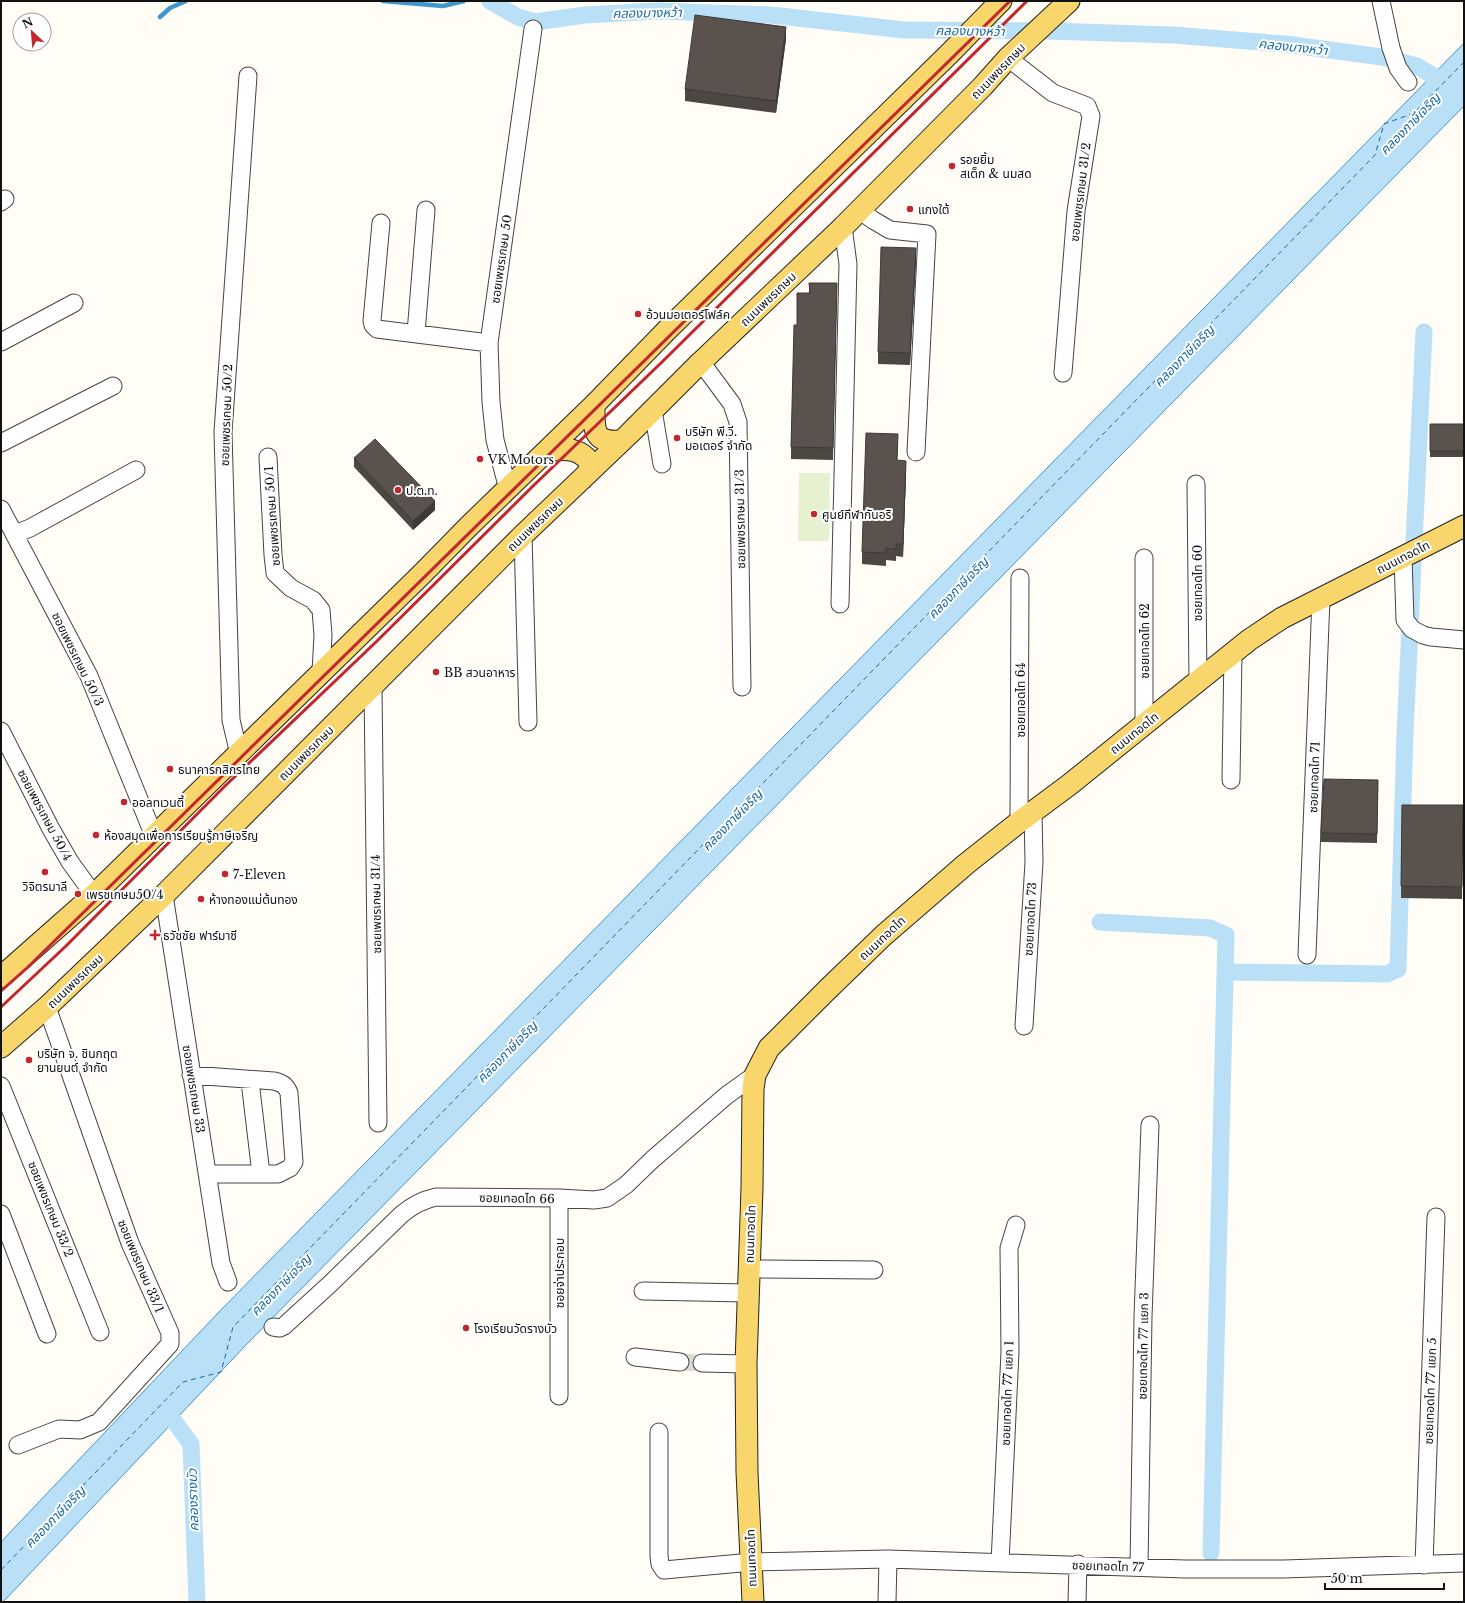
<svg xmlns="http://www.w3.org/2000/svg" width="1465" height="1603" font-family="'Libre Baskerville','Noto Sans Thai',serif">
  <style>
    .pitch { fill: #e6f2cf }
    .water { fill: #b9e0f7; stroke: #3f96cf }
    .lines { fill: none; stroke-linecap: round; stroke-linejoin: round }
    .stream { stroke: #3f96cf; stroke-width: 4.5 }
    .canal { stroke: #b9e0f7; stroke-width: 17 }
    .ferry { stroke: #1768a6; stroke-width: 1; stroke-dasharray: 5 4; stroke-linecap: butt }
    .minor-tunnel { stroke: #dbdad3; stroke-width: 17; stroke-dasharray: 17 8; stroke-linecap: butt }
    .minor-casing { stroke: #444; stroke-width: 19 }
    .major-casing { stroke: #222; stroke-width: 23 }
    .minor { stroke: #fff; stroke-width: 17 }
    .major { stroke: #f9d66b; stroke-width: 21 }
    .rail { stroke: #c4262e; stroke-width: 3 }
    .wall { fill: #4d4742 }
    .shaded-wall { fill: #3f3936 }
    .building { fill: #5a524d; stroke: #3f3936 }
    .poi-dot { fill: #c4262e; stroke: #fff; stroke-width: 1.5 }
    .labels { text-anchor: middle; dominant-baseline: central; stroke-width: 4; stroke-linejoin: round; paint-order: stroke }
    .street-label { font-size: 12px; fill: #111; stroke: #fff }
    .poi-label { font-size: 12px; fill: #111; stroke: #fff; text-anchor: start }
    .water-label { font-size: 13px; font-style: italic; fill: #1768a6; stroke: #fff }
  </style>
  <rect width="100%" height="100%" fill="#fffdf5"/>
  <path class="pitch" d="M 799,473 L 830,473 L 829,541 L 798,541 Z"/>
  <path class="water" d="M 1464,43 L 1464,106 L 246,1345 L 3,1602 L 1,1602 L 1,1542 L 217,1314 Z"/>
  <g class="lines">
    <path class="stream" d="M 383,1 L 443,6 L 464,1
      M 160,17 L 170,8 L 186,1"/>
    <path class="canal" d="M 490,1 L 518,17 L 535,22 L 585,15 L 657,11 L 771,15 L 904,30 L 1048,31 L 1173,35 L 1285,44 L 1382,57 L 1417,66 L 1448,85
      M 1100,922 L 1210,928 L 1226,935 L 1211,1553
      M 1225,972 L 1387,974 L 1398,969 L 1405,733 L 1424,332
      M 163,1406 L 191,1444 L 197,1602"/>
    <path class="ferry" d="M 1,1570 L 183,1382 L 221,1372 L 233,1327 L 1375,155 L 1384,124 L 1414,113 L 1464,62"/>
    <path class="minor-tunnel" d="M 680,1362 L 702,1363"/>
    <defs>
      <path id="minor" d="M 1381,1 L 1391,48 L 1398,68 L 1408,82
        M 1008,58 L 1053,93 L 1087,106 L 1091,116 L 1076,211 L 1063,373
        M 1,202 L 5,199
        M 859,210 L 873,220 L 890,230 L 927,234 L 916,452
        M 381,223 L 372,321 L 373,325 L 377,329 L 489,343
        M 416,333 L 426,210
        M 1,342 L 74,303
        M 701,362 L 732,404 L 738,422 L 742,687
        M 653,410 L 662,464
        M 1,443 L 113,386
        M 268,457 L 273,555 L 275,573 L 291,588 L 313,600 L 321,610 L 323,635 L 321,672
        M 1196,484 L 1198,681
        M 508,489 L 495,440 L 491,402 L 489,343 L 533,29
        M 1,509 L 89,676 L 154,836
        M 15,534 L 30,528 L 136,470
        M 523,535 L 528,722
        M 1403,557 L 1405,620 L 1412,629 L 1423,635 L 1431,637 L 1464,640
        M 1144,558 L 1144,724
        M 840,604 L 848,264 L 843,227
        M 373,686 L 378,1123
        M 1,731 L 51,829 L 70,862 L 94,895
        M 239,754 L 231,720 L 223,432 L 248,76
        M 1231,780 L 1233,652
        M 1019,822 L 1020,578
        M 164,895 L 221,1263 L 228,1282
        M 1307,955 L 1321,598
        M 1024,1026 L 1034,862 L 1033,812
        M 191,1075 L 274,1081 C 282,1083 286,1085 289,1093 L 294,1162 L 290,1168 L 278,1174 L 207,1174
        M 250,1081 L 261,1174
        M 1,1086 L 100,1332
        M 1,1214 L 47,1334
        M 749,1269 L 874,1270
        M 643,1291 L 747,1293
        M 273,1327 L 280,1328 L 284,1326 L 330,1284 L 402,1214 C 413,1205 422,1200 436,1197 L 559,1198 L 594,1200 L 607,1198 L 626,1185 L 653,1159 L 727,1095 L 755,1075
        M 635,1357 L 680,1362
        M 702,1363 L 746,1364
        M 559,1396 L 559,1198
        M 659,1432 L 659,1556 L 660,1564 L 664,1570 L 752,1562 L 888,1559 L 1185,1569 L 1284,1569 L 1464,1563
        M 18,1445 L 59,1429 L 80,1430 L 99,1422 L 170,1344 L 170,1333 L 130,1243 L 47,1007
        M 1000,1563 L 1010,1352 L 1009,1248 L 1016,1225
        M 1424,1565 L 1436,1217
        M 1139,1567 L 1143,1317 L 1150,1125
        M 887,1602 L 888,1559
        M 1077,1602 L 1078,1564"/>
      <path id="major" d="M 594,405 C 594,429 592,443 621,441
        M 548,450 C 556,450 564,449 571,450 C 581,452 595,461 588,472 C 587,475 583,477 582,479
        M 1,977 L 94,895 L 422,574 L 469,526 L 594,405 L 668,329 L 949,54 L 1001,1
        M 1,1047 L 47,1007 L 164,895 L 523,535 L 629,434 L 701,362 L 843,227 L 983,86 L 1008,58 L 1069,1
        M 753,1602 L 747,1472 L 746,1364 L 752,1188 L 753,1089 L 755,1075 L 769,1048 L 829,988 L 884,935 L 966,864 L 1019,822 L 1069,785 L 1249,640 L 1282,618 L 1464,526"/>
    </defs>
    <use href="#minor" class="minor-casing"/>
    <use href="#major" class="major-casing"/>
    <use href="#minor" class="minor"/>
    <use href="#major" class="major"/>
    <path class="rail" d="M 1,991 L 28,967 L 1010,1
      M 1,1007 L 66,946 L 226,785 L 376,642 L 533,486 L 661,363 L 1027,1"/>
  </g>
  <path class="wall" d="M 786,39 L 776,113 L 685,101 L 685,89 Z
    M 916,260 L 910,365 L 878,364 L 878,352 Z
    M 809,283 L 837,283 L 833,460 L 791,459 L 791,447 L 797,325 L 809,293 Z
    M 1430,424 L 1464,424 L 1464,457 L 1430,457 Z
    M 898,446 L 897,460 L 906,473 L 903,557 L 896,556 L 896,561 L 886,560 L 886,566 L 862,564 L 862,552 Z
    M 354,458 L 435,510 L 413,530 L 354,467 Z
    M 1378,780 L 1377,843 L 1321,842 L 1321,833 Z
    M 1402,805 L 1463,805 L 1462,899 L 1401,898 Z"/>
  <path class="shaded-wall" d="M 786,27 L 786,39 L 776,113 L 776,101 Z
    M 916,248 L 916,260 L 910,365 L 910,353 Z
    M 906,461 L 906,473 L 903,557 L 903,544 Z
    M 435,501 L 435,510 L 413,530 L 413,521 Z"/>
  <path class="building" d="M 695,15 L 786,27 L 776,101 L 685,89 Z
    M 881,247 L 916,248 L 910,353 L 878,352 Z
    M 809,283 L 837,283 L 833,448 L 791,447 L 794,325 L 797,325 L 797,293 L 810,293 Z
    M 1430,424 L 1464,424 L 1464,451 L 1430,451 Z
    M 866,433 L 898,434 L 897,460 L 906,461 L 903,544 L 896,544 L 896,549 L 886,548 L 886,553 L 862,552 Z
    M 375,439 L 435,501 L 413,521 L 354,458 Z
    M 1324,779 L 1378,780 L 1377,834 L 1321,833 Z
    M 1402,805 L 1463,805 L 1462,887 L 1401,886 Z"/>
  <g class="poi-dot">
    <circle cx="952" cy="166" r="4"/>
    <circle cx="910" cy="209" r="4"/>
    <circle cx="638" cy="314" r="4"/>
    <circle cx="677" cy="438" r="4"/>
    <circle cx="480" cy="459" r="4"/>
    <circle cx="398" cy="490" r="4"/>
    <circle cx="814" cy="514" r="4"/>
    <circle cx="436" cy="672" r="4"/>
    <circle cx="170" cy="769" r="4"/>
    <circle cx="124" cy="802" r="4"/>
    <circle cx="96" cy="835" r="4"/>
    <circle cx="45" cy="872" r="4"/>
    <circle cx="225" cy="874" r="4"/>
    <circle cx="78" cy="894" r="4"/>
    <circle cx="201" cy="899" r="4"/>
    <path d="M153 929h4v4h4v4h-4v4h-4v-4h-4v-4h4z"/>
    <circle cx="29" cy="1060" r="4"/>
    <circle cx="466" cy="1328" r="4"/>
  </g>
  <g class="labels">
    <g class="street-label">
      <text transform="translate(998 71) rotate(-46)">ถนนเพชรเกษม</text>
      <text transform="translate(1080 192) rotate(-83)">ซอยเพชรเกษม 31/2</text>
      <text transform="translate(501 259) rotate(-82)">ซอยเพชรเกษม 50</text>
      <text transform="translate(768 299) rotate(-44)">ถนนเพชรเกษม</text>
      <text transform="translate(226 415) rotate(-88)">ซอยเพชรเกษม 50/2</text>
      <text transform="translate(272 516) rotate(-94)">ซอยเพชรเกษม 50/1</text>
      <text transform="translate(740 519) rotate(-91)">ซอยเพชรเกษม 31/3</text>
      <text transform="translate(535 524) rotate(-44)">ถนนเพชรเกษม</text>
      <text transform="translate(1403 557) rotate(-27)">ถนนเทอดไท</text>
      <text transform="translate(1197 583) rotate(-90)">ซอยเทอดไท 60</text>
      <text transform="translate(1144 641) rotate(-90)">ซอยเทอดไท 62</text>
      <text transform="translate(78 659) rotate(64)">ซอยเพชรเกษม 50/3</text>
      <text transform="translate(1020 700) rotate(-90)">ซอยเทอดไท 64</text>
      <text transform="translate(1134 733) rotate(-39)">ถนนเทอดไท</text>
      <text transform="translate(306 753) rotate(-45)">ถนนเพชรเกษม</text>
      <text transform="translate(1314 777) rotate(-88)">ซอยเทอดไท 71</text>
      <text transform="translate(45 815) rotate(62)">ซอยเพชรเกษม 50/4</text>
      <text transform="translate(376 904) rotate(-91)">ซอยเพชรเกษม 31/4</text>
      <text transform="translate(1030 919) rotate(-87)">ซอยเทอดไท 73</text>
      <text transform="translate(882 938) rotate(-43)">ถนนเทอดไท</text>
      <text transform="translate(75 981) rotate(-44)">ถนนเพชรเกษม</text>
      <text transform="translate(194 1089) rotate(81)">ซอยเพชรเกษม 33</text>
      <text transform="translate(517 1198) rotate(1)">ซอยเทอดไท 66</text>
      <text transform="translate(51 1209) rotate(68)">ซอยเพชรเกษม 33/2</text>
      <text transform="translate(750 1234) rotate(-88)">ถนนเทอดไท</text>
      <text transform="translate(141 1266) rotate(67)">ซอยเพชรเกษม 33/1</text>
      <text transform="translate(559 1273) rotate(-90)">ซอยจ่าประกอบ</text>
      <text transform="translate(1143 1346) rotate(-89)">ซอยเทอดไท 77 แยก 3</text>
      <text transform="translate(1430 1391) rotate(-88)">ซอยเทอดไท 77 แยก 5</text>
      <text transform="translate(1007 1393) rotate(-88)">ซอยเทอดไท 77 แยก 1</text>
      <text transform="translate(751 1558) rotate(-92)">ถนนเทอดไท</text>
      <text transform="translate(1108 1566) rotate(2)">ซอยเทอดไท 77</text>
    </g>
    <g class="poi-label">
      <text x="960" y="159">รอยยิ้ม<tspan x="960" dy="14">สเต็ก &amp; นมสด</tspan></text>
      <text x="918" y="209">แกงใต้</text>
      <text x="646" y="314">อ้วนมอเตอร์โฟล์ค</text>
      <text x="685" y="431">บริษัท พี.วี.<tspan x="685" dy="14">มอเตอร์ จำกัด</tspan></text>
      <text x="488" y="459">VK Motors</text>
      <text x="406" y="490">ป.ต.ท.</text>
      <text x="822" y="514">ศูนย์กีฬากันอริ</text>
      <text x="444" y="672">BB สวนอาหาร</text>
      <text x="178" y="769">ธนาคารกสิกรไทย</text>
      <text x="132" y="802">ออลทเวนตี้</text>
      <text x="104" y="835">ห้องสมุดเพื่อการเรียนรู้ภาษีเจริญ</text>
      <text x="233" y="874">7-Eleven</text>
      <text x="45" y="886" text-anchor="middle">วิจิตรมาลี</text>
      <text x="86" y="894">เพรชเกษม50/4</text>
      <text x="209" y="899">ห้างทองแม่ต้นทอง</text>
      <text x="163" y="935">ธวัชชัย ฟาร์มาซี</text>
      <text x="37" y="1053">บริษัท จ. ชินกฤต<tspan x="37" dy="14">ยานยนต์ จำกัด</tspan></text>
      <text x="474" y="1328">โรงเรียนวัดรางบัว</text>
    </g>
    <g class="water-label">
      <text transform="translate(647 13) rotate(-1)">คลองบางหว้า</text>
      <text transform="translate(970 31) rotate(1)">คลองบางหว้า</text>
      <text transform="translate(1293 47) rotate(6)">คลองบางหว้า</text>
      <text transform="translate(1410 124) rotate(-46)">คลองภาษีเจริญ</text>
      <text transform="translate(1184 356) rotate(-46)">คลองภาษีเจริญ</text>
      <text transform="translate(958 588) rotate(-46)">คลองภาษีเจริญ</text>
      <text transform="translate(732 820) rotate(-46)">คลองภาษีเจริญ</text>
      <text transform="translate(507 1052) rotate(-46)">คลองภาษีเจริญ</text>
      <text transform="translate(281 1285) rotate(-46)">คลองภาษีเจริญ</text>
      <text transform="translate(193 1500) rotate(-92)">คลองรางบัว</text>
      <text transform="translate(55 1517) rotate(-46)">คลองภาษีเจริญ</text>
    </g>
  </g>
  <rect width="1465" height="1603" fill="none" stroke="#111111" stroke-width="4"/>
  <g transform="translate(32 32) rotate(334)"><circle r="19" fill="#ffffff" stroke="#a0a0a0"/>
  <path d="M0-3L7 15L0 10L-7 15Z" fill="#c4262e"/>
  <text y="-6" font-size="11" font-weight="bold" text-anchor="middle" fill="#111111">N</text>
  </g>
  <path d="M1325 1583v6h119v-6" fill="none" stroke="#111111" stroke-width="2"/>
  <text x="1331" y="1583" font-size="12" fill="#111111" stroke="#ffffff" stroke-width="3" paint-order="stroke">50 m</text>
</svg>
